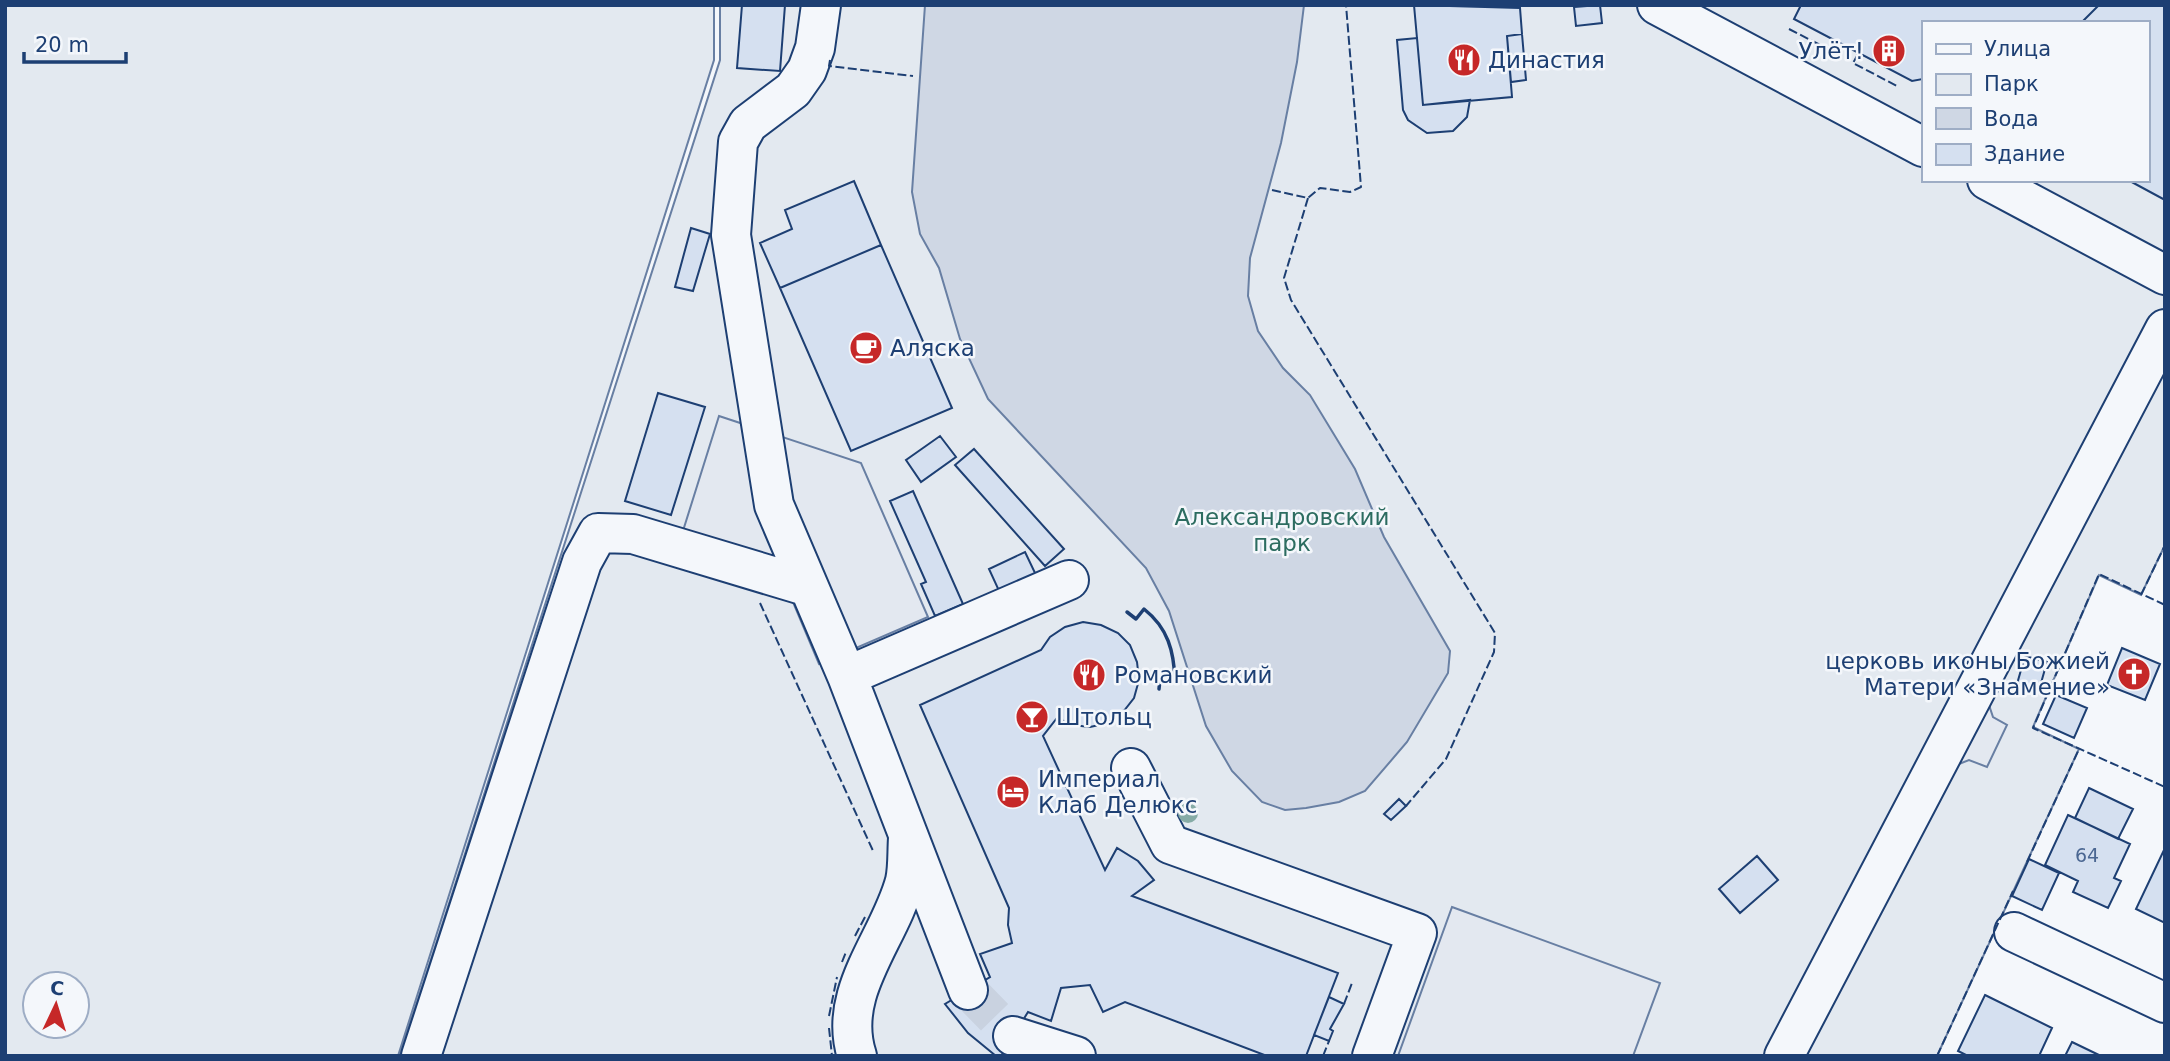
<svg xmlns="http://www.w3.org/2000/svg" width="2170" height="1061" font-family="'DejaVu Sans',sans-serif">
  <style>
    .green { fill: #e3e9f0; stroke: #687fa3; stroke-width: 2; fill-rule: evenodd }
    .parking { fill: #e3e8f0; stroke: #687fa3; stroke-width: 2 }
    .water { fill: #cfd7e4; stroke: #687fa3; stroke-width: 2 }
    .building { fill: #d5e0f0; stroke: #1d3f73; stroke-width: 2 }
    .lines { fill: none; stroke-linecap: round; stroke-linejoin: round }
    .minor-tunnel { stroke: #c9d2e0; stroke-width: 38; stroke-dasharray: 38 19; stroke-linecap: butt }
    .minor-casing { stroke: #1d3f73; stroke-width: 42 }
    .minor { stroke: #f4f7fb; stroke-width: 38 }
    .fence { stroke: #1d3f73; stroke-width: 2; stroke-dasharray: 9 3.5; stroke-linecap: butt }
    .wall { stroke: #1d3f73; stroke-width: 3.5 }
    .tree { fill: #86aba6 }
    .labels { text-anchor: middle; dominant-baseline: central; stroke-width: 5; stroke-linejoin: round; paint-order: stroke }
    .number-label { font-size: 19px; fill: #4b6792 }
    .poi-label { font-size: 23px; fill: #1d3f73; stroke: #f4f7fb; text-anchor: start }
    .park-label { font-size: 23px; fill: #2c6c60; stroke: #f4f7fb }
  </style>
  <rect width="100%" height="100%" fill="#f4f7fb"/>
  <path class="green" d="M 5,5 L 714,5 L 714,60 L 398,1056 L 5,1056 ZM 35,984 L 77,984 L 77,1026 L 35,1026 Z
    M 720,5 L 2165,5 L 2165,545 L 2141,595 L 2099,575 L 2033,727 L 2079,749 L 1937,1056 L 400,1056 L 720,60 ZM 1923,23 L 2147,23 L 2147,180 L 1923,180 Z"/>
  <path class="parking" d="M 719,416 L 861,463 L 928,617 L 819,664 L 793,602 L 677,550 Z
    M 1989,705 L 1993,717 L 2007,725 L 1987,767 L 1969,760 L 1959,764 Z
    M 1452,907 L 1660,983 L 1633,1056 L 1398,1056 Z"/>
  <path class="water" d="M 925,5 L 1304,5 L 1297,62 L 1281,143 L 1250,258 L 1248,296 L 1258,331 L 1283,368 L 1310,395 L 1355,469 L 1384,537 L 1450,651 L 1448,673 L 1407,742 L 1365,791 L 1339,802 L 1306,808 L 1285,810 L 1262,802 L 1232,771 L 1206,726 L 1169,611 L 1146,568 L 988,399 L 960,339 L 939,268 L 920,234 L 912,192 Z"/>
  <path class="building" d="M 742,5 L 785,5 L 780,71 L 737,68 Z
    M 1414,5 L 1520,8 L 1522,34 L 1507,36 L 1512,97 L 1423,105 Z
    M 1600,5 L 1602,23 L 1576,26 L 1574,7 Z
    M 1801,5 L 2099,5 L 2081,23 L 1923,23 L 1923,79 L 1912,81 L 1794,19 Z
    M 2099,5 L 2165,5 L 2165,200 L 2128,180 L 2147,180 L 2147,23 L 2081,23 Z
    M 1522,34 L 1526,80 L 1511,82 L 1507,36 Z
    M 1417,38 L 1423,105 L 1470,100 L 1467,117 L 1453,131 L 1427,133 L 1408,120 L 1403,110 L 1397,40 Z
    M 854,181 L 881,245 L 780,288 L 760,243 L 792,229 L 785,210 Z
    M 691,228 L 710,234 L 693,291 L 675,287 Z
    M 881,245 L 952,408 L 851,451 L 780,288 Z
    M 658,393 L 705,407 L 671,515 L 625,501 Z
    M 940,436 L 956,457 L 921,482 L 906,460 Z
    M 974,449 L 1064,549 L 1045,566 L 955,465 Z
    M 913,491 L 963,604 L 935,616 L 921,584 L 926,582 L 890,501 Z
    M 1025,552 L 1036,575 L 1000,593 L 989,569 Z
    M 1083,622 L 1101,625 L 1118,633 L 1130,645 L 1137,662 L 1139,680 L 1134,698 L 1123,712 L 1108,723 L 1090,727 L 1072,725 L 1057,718 L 1043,736 L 1105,870 L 1117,848 L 1138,861 L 1154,880 L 1132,896 L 1338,973 L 1306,1056 L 1267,1056 L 1125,1002 L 1103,1012 L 1090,985 L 1061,988 L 1051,1021 L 1028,1012 L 1001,1056 L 996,1056 L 968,1033 L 945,1004 L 990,977 L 980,954 L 1012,943 L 1008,925 L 1009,908 L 920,705 L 1041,650 L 1050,637 L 1065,627 Z
    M 2122,648 L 2160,664 L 2145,700 L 2107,685 Z
    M 2025,656 L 2047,662 L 2039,690 L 2017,684 Z
    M 2056,695 L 2087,708 L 2074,738 L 2043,724 Z
    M 2089,788 L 2133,809 L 2118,839 L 2075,818 Z
    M 1399,799 L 1406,806 L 1391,820 L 1384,814 Z
    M 2068,815 L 2130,844 L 2114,878 L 2121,881 L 2108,908 L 2073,892 L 2078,881 L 2045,865 Z
    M 2164,850 L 2165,851 L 2165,923 L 2136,909 Z
    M 1757,856 L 1778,880 L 1740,913 L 1719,889 Z
    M 2029,859 L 2059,873 L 2042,910 L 2012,896 Z
    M 1985,995 L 2052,1028 L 2039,1056 L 1968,1056 L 1958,1051 Z
    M 1329,997 L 1344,1004 L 1330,1029 L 1333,1031 L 1329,1041 L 1314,1035 Z
    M 2072,1042 L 2101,1056 L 2065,1056 Z"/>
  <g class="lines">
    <path class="minor-tunnel" d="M 968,990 L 1013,1036"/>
    <defs>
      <path id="minor" d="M 821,5 L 815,48 L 807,70 L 793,90 L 748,124 L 738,142 L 731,235 L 774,505 L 847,676 L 968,990
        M 1657,5 L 1923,147
        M 1987,180 L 2165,275
        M 847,676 L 1069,580
        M 1131,768 L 1170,844 L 1417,933 L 1372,1056
        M 2014,932 L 2165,1003
        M 1013,1036 L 1076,1056
        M 421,1056 L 582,562 L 598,533 L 633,534 L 809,587
        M 857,1056 C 836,992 890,939 905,881 C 908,868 907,852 908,838
        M 1784,1056 L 2165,329"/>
    </defs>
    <use href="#minor" class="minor-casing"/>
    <use href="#minor" class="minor"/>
    <path class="fence" d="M 1789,29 L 1830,50 L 1835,42
      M 1858,54 L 1853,63 L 1897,86
      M 830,60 L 829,66 L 913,76
      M 1272,190 L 1308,198 L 1320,188 L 1350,192 L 1361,187 L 1346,5
      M 1308,198 L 1284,278 L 1291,300 L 1495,633 L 1494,652 L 1446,759 L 1406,806
      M 2141,595 L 2165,545
      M 760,603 L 874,853
      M 2165,605 L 2099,574 L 2033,728 L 2165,787
      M 2027,862 L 2079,749
      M 855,936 L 865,917
      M 842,962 L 846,952
      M 1344,1004 L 1352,983
      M 829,1016 L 837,977
      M 829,1028 L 832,1056
      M 1323,1056 L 1329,1041
      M 1937,1056 L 2013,891"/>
    <path class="wall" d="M 1127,612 L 1136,619 L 1144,609 C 1168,628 1174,651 1175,681 L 1160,679 L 1159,689"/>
  </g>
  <circle class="tree" cx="1188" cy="813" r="10"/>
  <defs>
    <symbol id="building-disc" viewBox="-11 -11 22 22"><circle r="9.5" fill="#c62828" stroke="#f4f7fb"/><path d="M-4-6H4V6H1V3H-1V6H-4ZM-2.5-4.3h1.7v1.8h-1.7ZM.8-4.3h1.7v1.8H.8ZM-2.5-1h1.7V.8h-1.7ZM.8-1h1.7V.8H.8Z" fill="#fff"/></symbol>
    <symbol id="restaurant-disc" viewBox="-11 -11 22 22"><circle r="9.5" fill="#c62828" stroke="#f4f7fb"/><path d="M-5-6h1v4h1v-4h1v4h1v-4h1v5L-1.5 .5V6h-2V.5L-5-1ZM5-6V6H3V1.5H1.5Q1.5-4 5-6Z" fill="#fff"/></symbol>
    <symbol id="cafe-disc" viewBox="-11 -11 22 22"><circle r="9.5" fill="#c62828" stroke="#f4f7fb"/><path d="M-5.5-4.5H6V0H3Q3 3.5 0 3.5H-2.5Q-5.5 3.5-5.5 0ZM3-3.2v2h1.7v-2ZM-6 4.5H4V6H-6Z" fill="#fff"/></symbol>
    <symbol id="church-disc" viewBox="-11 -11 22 22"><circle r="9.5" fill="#c62828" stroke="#f4f7fb"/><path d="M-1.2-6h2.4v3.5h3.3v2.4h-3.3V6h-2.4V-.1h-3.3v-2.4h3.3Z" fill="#fff"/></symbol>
    <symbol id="bar-disc" viewBox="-11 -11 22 22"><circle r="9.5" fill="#c62828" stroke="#f4f7fb"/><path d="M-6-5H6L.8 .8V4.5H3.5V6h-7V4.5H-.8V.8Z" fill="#fff"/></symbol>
    <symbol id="hotel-disc" viewBox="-11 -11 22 22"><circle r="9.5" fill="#c62828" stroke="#f4f7fb"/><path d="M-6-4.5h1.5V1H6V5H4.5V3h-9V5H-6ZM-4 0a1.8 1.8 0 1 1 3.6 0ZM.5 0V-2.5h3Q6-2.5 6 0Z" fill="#fff"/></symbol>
  </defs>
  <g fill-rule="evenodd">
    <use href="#building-disc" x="1870" y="32" width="38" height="38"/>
    <use href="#restaurant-disc" x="1445" y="41" width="38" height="38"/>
    <use href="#cafe-disc" x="847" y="329" width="38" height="38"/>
    <use href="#church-disc" x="2115" y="655" width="38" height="38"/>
    <use href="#restaurant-disc" x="1070" y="656" width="38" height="38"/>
    <use href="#bar-disc" x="1013" y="698" width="38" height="38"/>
    <use href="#hotel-disc" x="994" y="773" width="38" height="38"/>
  </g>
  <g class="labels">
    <g class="number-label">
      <text x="2087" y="855">64</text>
    </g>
    <g class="poi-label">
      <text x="1864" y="51" text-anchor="end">Улёт!</text>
      <text x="1488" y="60">Династия</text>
      <text x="890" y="348">Аляска</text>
      <text x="2110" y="661" text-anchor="end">церковь иконы Божией<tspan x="2110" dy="26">Матери «Знамение»</tspan></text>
      <text x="1114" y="675">Романовский</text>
      <text x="1056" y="717">Штольц</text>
      <text x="1038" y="779">Империал<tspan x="1038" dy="26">Клаб Делюкс</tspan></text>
    </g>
    <g class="park-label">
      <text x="1282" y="517">Александровский<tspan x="1282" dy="26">парк</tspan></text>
    </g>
  </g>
  <rect width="2170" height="1061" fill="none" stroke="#1d3f73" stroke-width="14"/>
  <rect x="1922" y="21" width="228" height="161" fill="#f4f7fb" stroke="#9eadc5" stroke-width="2"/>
  <rect x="1936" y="44" width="35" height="10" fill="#f4f7fb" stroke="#9eadc5" stroke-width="2"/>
  <text x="1984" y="56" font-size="21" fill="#1d3f73">Улица</text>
  <rect x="1936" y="74" width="35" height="21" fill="#e3e9f0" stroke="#9eadc5" stroke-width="2"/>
  <text x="1984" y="91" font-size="21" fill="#1d3f73">Парк</text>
  <rect x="1936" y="108" width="35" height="21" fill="#cfd7e4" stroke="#9eadc5" stroke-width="2"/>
  <text x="1984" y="126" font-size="21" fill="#1d3f73">Вода</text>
  <rect x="1936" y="144" width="35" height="21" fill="#d5e0f0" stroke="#9eadc5" stroke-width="2"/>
  <text x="1984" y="161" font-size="21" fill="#1d3f73">Здание</text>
  <g transform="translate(56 1005) rotate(4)"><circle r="33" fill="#f4f7fb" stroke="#9eadc5" stroke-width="2"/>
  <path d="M0-5L12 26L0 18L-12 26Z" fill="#c62828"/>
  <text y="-10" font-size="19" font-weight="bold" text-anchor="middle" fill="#1d3f73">С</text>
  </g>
  <path d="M24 52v10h102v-10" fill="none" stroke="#1d3f73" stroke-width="3.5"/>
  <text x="35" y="52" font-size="21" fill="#1d3f73" stroke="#f4f7fb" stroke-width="5" paint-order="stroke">20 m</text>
</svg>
